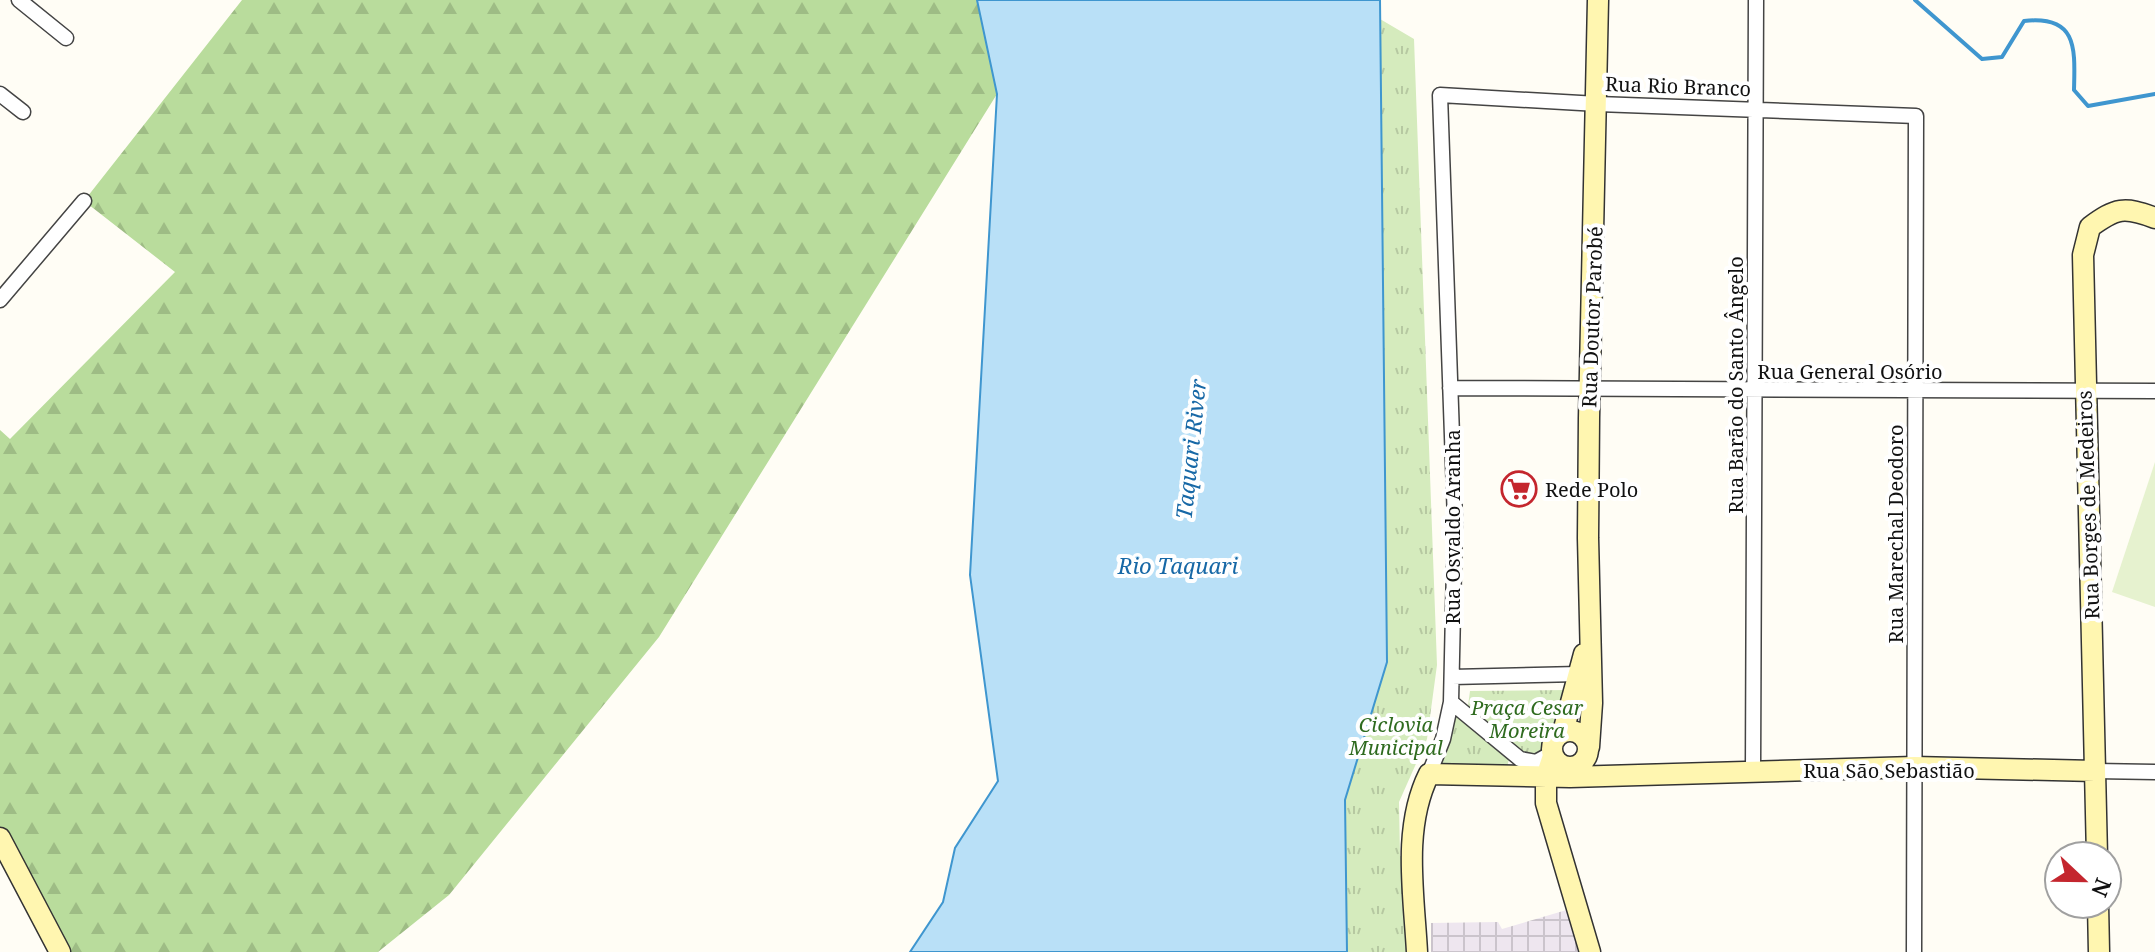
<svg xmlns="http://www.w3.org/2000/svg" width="2155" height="952" font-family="'Noto Serif',serif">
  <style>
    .industrial { fill: url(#industrial-grid) }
    .grass { fill: url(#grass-tufts) }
    .forest { fill: url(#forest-firs) }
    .pitch { fill: #e6f2cf }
    .water { fill: #b9e0f7; stroke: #3f96cf; stroke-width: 2 }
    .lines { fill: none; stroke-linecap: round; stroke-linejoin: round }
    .stream { stroke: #3f96cf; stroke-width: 4 }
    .street-casing { stroke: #444; stroke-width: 17 }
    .secondary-casing { stroke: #333; stroke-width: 23 }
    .street { stroke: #fff; stroke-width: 14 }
    .secondary { stroke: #fff6b0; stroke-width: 20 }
    .labels { text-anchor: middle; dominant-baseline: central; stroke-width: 8; stroke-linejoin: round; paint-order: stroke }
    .street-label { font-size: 20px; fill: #111; stroke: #fff }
    .poi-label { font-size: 20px; fill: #111; stroke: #fff; text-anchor: start }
    .park-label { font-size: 20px; font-style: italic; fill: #2f6b1f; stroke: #fff }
    .water-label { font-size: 22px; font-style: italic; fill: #1768a6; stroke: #fff }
  </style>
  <defs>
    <pattern id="industrial-grid" width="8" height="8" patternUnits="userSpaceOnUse" patternTransform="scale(2)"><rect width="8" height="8" fill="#eee6ef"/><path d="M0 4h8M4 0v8" fill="none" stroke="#cbc4cc"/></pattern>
    <pattern id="grass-tufts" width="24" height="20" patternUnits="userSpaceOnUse" patternTransform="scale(2)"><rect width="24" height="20" fill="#d5ebbd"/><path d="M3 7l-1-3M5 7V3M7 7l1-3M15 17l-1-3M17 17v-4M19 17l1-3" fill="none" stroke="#b6c8a1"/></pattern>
    <pattern id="forest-firs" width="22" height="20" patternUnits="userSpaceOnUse" patternTransform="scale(2)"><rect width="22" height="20" fill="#b9dc9c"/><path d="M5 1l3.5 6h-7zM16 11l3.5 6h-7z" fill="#9ebc85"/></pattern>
  </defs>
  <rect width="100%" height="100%" fill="#fffdf5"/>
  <path class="industrial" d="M 1570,909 L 1582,952 L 1431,952 L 1431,923 L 1498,922 L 1502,929 Z"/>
  <path class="grass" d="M 1380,19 L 1414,39 L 1437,665 L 1427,739 L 1399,802 L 1400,856 L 1407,856 L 1406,952 L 1347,952 L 1345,800 L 1387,662 Z
    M 1568,690 L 1543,758 L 1528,758 L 1468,706 L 1470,691 Z
    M 1454,714 L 1509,759 L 1507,768 L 1436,770 Z"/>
  <path class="forest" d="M 242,0 L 977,0 L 997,94 L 659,637 L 449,895 L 378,952 L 60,952 L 0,838 L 0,430 L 10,439 L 175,272 L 84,201 Z"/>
  <path class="pitch" d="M 2155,462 L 2155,607 L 2112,592 Z"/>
  <path class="water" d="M 977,0 L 1380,0 L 1387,662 L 1345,800 L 1347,952 L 910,952 L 943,902 L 955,848 L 998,781 L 970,575 L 997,94 Z"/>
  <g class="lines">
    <path class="stream" d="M 1915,0 L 1982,59 L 2002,57 L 2024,21 C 2078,15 2075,49 2074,90 L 2088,106 L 2155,94"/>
    <defs>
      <path id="street" d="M 19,0 L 66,38
        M 0,94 L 23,112
        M 0,300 L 84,201
        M 1450,388 L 2155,391
        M 1452,677 L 1579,674
        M 1451,702 L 1520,759 L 1536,762 L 1552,753
        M 1753,771 L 1756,0
        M 2095,771 L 2155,772
        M 1429,774 L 1443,739 L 1451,702 L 1455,521 L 1440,95 L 1598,104 L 1916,116 L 1914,952"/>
      <path id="secondary" d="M1552 749a18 18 0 1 1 36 0a18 18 0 1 1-36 0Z
        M 1563,732 L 1584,654
        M 1589,747 L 1592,703 L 1588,538 L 1589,418 L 1598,0
        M 1553,756 L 1546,777 L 1546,803 L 1590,952
        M 0,838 L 60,952
        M 2097,856 L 2083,255 L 2090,227 C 2116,208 2124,206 2155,218
        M 2098,904 L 2099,952
        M 1417,952 C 1414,894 1402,828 1429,774 L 1570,777 L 1914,767 L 2095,771"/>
    </defs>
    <use href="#street" class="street-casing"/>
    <use href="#secondary" class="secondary-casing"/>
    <use href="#street" class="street"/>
    <use href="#secondary" class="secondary"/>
  </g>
  <defs>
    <symbol id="supermarket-ring" viewBox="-11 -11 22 22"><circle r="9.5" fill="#fff" stroke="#c4262e" stroke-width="1.5"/><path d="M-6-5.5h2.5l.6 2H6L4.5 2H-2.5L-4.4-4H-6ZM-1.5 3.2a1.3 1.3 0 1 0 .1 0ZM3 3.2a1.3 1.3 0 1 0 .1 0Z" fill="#c4262e"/></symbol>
  </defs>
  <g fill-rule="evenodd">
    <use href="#supermarket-ring" x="1499" y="469" width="40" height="40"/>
  </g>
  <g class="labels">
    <g class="street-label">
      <text transform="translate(1678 86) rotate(2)">Rua Rio Branco</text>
      <text transform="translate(1592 317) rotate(-88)">Rua Doutor Parobé</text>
      <text x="1850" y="371">Rua General Osório</text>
      <text transform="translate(1735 385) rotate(-90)">Rua Barão do Santo Ângelo</text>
      <text transform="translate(2088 505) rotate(-92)">Rua Borges de Medeiros</text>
      <text transform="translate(1452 527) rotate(-90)">Rua Osvaldo Aranha</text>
      <text transform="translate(1895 534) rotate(-90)">Rua Marechal Deodoro</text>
      <text x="1889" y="770">Rua São Sebastião</text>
    </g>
    <g class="poi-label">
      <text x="1545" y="489">Rede Polo</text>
    </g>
    <g class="park-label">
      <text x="1527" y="707">Praça Cesar<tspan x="1527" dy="23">Moreira</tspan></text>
      <text x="1396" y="724">Ciclovia<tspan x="1396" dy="23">Municipal</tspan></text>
    </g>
    <g class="water-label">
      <text transform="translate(1190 449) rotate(-84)">Taquari River</text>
      <text x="1178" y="565">Rio Taquari</text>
    </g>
  </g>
  <g transform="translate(2083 880) rotate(112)"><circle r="38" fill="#ffffff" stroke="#a0a0a0" stroke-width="2"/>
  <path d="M0-6L14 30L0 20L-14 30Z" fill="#c4262e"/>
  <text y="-12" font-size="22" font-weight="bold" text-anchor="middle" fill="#111111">N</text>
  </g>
</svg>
